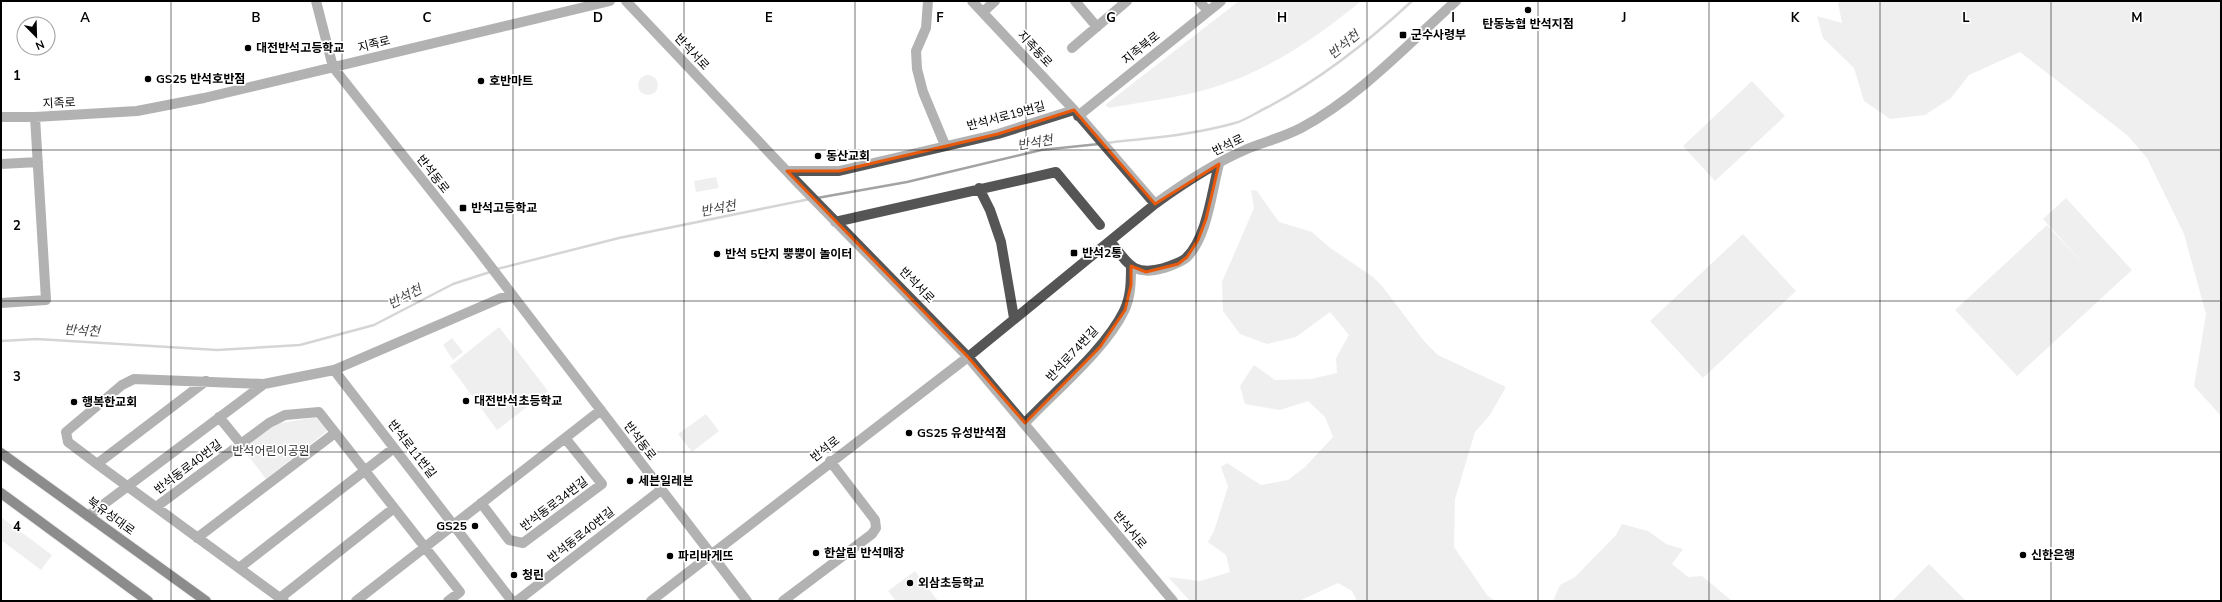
<svg xmlns="http://www.w3.org/2000/svg" width="2222" height="602" font-family="'Nunito Sans','Noto Sans KR',sans-serif">
  <style>
    .green { fill: #dcdcdc }
    .lines { fill: none; stroke-linecap: round; stroke-linejoin: round }
    .stream { stroke: #a3a3a3; stroke-width: 2.5 }
    .major-casing { stroke: #dbdbdb; stroke-width: 12 }
    .minor { stroke: #555; stroke-width: 10 }
    .major { stroke: #000; stroke-width: 10 }
    .marked { fill: none; stroke: #e8590c; stroke-width: 3; stroke-linejoin: round }
    .grid { fill: none; stroke: #000; stroke-width: 1; stroke-opacity: 0.55 }
    .poi-dot { fill: #000; stroke: #fff; stroke-width: 1.5 }
    .labels { text-anchor: middle; dominant-baseline: central; stroke-width: 3.5; stroke-linejoin: round; paint-order: stroke }
    .poi-label { font-size: 12px; font-weight: bold; fill: #000; stroke: #fff; text-anchor: start }
    .street-label { font-size: 12px; fill: #000; stroke: #fff }
    .park-label { font-size: 12px; fill: #333; stroke: #fff }
    .water-label { font-size: 13px; font-style: italic; fill: #444; stroke: #fff }
    .grid-label { font-size: 13px; text-anchor: middle; font-weight: bold; fill: #000; stroke: #fff; stroke-width: 3.5; stroke-linejoin: round; paint-order: stroke }
  </style>
  <rect width="100%" height="100%" fill="#fff"/>
  <path class="green" d="M 1239,1 L 1361,1 C 1317,38 1265,73 1208,89 C 1176,98 1142,102 1109,108 L 1105,105 Z
    M 1841,1 L 2221,1 L 2221,416 L 2194,386 L 2206,314 L 2184,234 L 2147,158 L 2127,135 L 2020,52 L 1969,75 L 1951,98 L 1925,115 L 1890,119 L 1864,101 L 1854,68 L 1823,38 L 1817,16 L 1842,23 L 1838,3 Z
    M638 85a10 10 0 1 1 20 0a10 10 0 1 1-20 0Z
    M 1752,81 L 1785,116 L 1715,181 L 1683,146 Z
    M 716,177 L 719,188 L 696,192 L 694,181 Z
    M 1251,190 L 1257,191 L 1279,222 L 1312,232 L 1329,247 L 1373,277 L 1382,286 L 1424,341 L 1438,355 L 1506,387 L 1490,415 L 1475,432 L 1455,499 L 1454,547 L 1487,595 L 1495,601 L 1357,601 L 1352,591 L 1338,583 L 1299,601 L 1190,601 L 1168,577 L 1200,581 L 1230,572 L 1226,555 L 1208,542 L 1214,531 L 1228,487 L 1221,467 L 1227,463 L 1261,485 L 1288,480 L 1305,467 L 1333,437 L 1325,417 L 1308,401 L 1280,410 L 1245,404 L 1240,386 L 1254,365 L 1275,380 L 1311,379 L 1337,373 L 1336,358 L 1349,335 L 1330,312 L 1296,337 L 1267,344 L 1240,334 L 1223,311 L 1222,282 L 1254,208 Z
    M 2066,198 L 2132,270 L 2017,376 L 1955,310 L 2047,225 L 2087,268 L 2043,219 Z
    M 1743,234 L 1796,291 L 1703,378 L 1650,321 Z
    M 499,327 L 548,391 L 497,430 L 450,366 Z
    M 452,338 L 463,352 L 453,360 L 443,345 Z
    M 706,414 L 719,431 L 692,452 L 678,434 Z
    M 317,417 L 326,428 L 326,432 L 266,479 L 243,449 L 275,424 Z
    M 1,517 L 52,555 L 41,570 L 1,540 Z
    M 1622,524 L 1648,531 L 1666,544 L 1683,549 L 1672,564 L 1688,577 L 1702,576 L 1732,601 L 1553,601 L 1560,585 L 1575,577 L 1616,535 Z
    M 1929,564 L 1966,601 L 1892,601 Z
    M 915,571 L 938,601 L 896,601 L 888,591 Z"/>
  <g class="lines">
    <path class="stream" d="M 1106,143 C 1149,138 1193,135 1235,123 C 1246,120 1257,112 1268,107 C 1321,79 1368,42 1412,1
      M 817,198 L 907,182 L 1041,150 L 1099,144
      M 497,269 L 619,238 L 810,199
      M 1,341 L 37,339 L 217,350 L 300,345 L 374,325 L 453,284 L 490,272"/>
    <defs>
      <path id="major" d="M 1,453 L 206,601
        M 1,493 L 148,601"/>
    </defs>
    <use href="#major" class="major-casing"/>
    <path class="minor" d="M 316,1 L 333,67 L 478,250 L 747,601
      M 626,1 L 797,182 L 968,357 L 1173,601
      M 928,1 L 926,28 L 916,51 L 917,69 L 923,92 L 945,145
      M 972,1 L 1074,110 L 1155,204
      M 1075,1 L 1097,27
      M 1199,1 L 1208,11
      M 983,12 L 995,1
      M 1072,48 L 1127,1
      M 1078,116 L 1221,1
      M 1,117 L 35,117 L 137,111 L 204,98 L 610,1
      M 1,164 L 38,162
      M 787,171 L 839,171 L 998,134 L 1074,110
      M 979,188 L 990,210 L 1001,242 L 1014,318
      M 835,222 L 1056,172 L 1100,225
      M 1110,241 C 1128,263 1132,277 1164,268 C 1172,265 1180,263 1186,258 C 1207,239 1212,190 1219,164
      M 1,303 L 46,300 L 35,117
      M 334,370 L 512,601
      M 264,384 L 134,379 L 122,385 L 66,432 L 68,442 L 97,464 L 284,601
      M 219,417 L 241,444
      M 1025,423 C 1055,391 1105,350 1124,311 C 1131,297 1131,280 1131,266
      M 97,464 L 206,381
      M 481,503 L 509,540 L 523,543 L 602,484 L 565,438
      M 156,507 L 269,423 L 285,415 L 319,412 L 460,592 L 448,601
      M 88,516 L 264,384 L 334,370 L 501,298 L 513,296
      M 197,538 L 335,433
      M 239,568 L 394,448
      M 280,598 L 394,508
      M 356,601 L 601,410
      M 517,601 L 661,490
      M 651,601 L 968,357 L 1155,204 C 1184,183 1214,163 1247,149 C 1264,142 1284,137 1301,128 C 1359,97 1407,45 1456,1
      M 783,601 L 872,534 L 876,528 L 875,520 L 830,461"/>
    <use href="#major" class="major"/>
  </g>
  <path d="M0 0H2222V602H0ZM 1074,110 L 1155,204 L 1219,164 L 1206,219 L 1198,240 L 1187,257 L 1178,264 L 1146,272 L 1131,266 L 1131,285 L 1125,310 L 1100,347 L 1025,423 L 968,357 L 787,171 L 839,171 L 998,134 Z" fill="#fff" fill-opacity=".55" fill-rule="evenodd"/>
  <path class="marked" d="M 1074,110 L 1155,204 L 1219,164 L 1206,219 L 1198,240 L 1187,257 L 1178,264 L 1146,272 L 1131,266 L 1131,285 L 1125,310 L 1100,347 L 1025,423 L 968,357 L 787,171 L 839,171 L 998,134 Z"/>
  <path class="grid" d="M 171,1 L 171,601M 342,1 L 342,601M 513,1 L 513,601M 684,1 L 684,601M 855,1 L 855,601M 1026,1 L 1026,601M 1196,1 L 1196,601M 1367,1 L 1367,601M 1538,1 L 1538,601M 1709,1 L 1709,601M 1880,1 L 1880,601M 2051,1 L 2051,601M 1,150 L 2221,150M 1,301 L 2221,301M 1,452 L 2221,452"/>
  <g class="poi-dot">
    <circle cx="1528" cy="10" r="4"/>
    <rect x="1399" y="31" width="8" height="8" rx="2"/>
    <circle cx="248" cy="48" r="4"/>
    <circle cx="148" cy="79" r="4"/>
    <circle cx="481" cy="81" r="4"/>
    <circle cx="818" cy="156" r="4"/>
    <rect x="459" y="204" width="8" height="8" rx="2"/>
    <rect x="1070" y="249" width="8" height="8" rx="2"/>
    <circle cx="717" cy="254" r="4"/>
    <circle cx="466" cy="401" r="4"/>
    <circle cx="74" cy="402" r="4"/>
    <circle cx="909" cy="433" r="4"/>
    <circle cx="630" cy="481" r="4"/>
    <circle cx="475" cy="526" r="4"/>
    <circle cx="816" cy="553" r="4"/>
    <circle cx="2023" cy="555" r="4"/>
    <circle cx="670" cy="556" r="4"/>
    <circle cx="514" cy="575" r="4"/>
    <circle cx="910" cy="583" r="4"/>
  </g>
  <g class="labels">
    <g class="poi-label">
      <text x="1528" y="24" text-anchor="middle">탄동농협 반석지점</text>
      <text x="1411" y="35">군수사령부</text>
      <text x="256" y="48">대전반석고등학교</text>
      <text x="156" y="79">GS25 반석호반점</text>
      <text x="489" y="81">호반마트</text>
      <text x="826" y="156">동산교회</text>
      <text x="471" y="208">반석고등학교</text>
      <text x="1082" y="253">반석2통</text>
      <text x="725" y="254">반석 5단지 뿡뿡이 놀이터</text>
      <text x="474" y="401">대전반석초등학교</text>
      <text x="82" y="402">행복한교회</text>
      <text x="917" y="433">GS25 유성반석점</text>
      <text x="638" y="481">세븐일레븐</text>
      <text x="467" y="526" text-anchor="end">GS25</text>
      <text x="824" y="553">한살림 반석매장</text>
      <text x="2031" y="555">신한은행</text>
      <text x="678" y="556">파리바게뜨</text>
      <text x="522" y="575">청린</text>
      <text x="918" y="583">외삼초등학교</text>
    </g>
    <g class="street-label">
      <text transform="translate(374 44) rotate(-14)">지족로</text>
      <text transform="translate(1141 48) rotate(-39)">지족북로</text>
      <text transform="translate(1035 49) rotate(47)">지족동로</text>
      <text transform="translate(692 52) rotate(47)">반석서로</text>
      <text transform="translate(59 103) rotate(-3)">지족로</text>
      <text transform="translate(1006 116) rotate(-15)">반석서로19번길</text>
      <text transform="translate(1228 145) rotate(-26)">반석로</text>
      <text transform="translate(433 174) rotate(52)">반석동로</text>
      <text transform="translate(917 285) rotate(46)">반석서로</text>
      <text transform="translate(1072 354) rotate(-47)">반석로74번길</text>
      <text transform="translate(640 441) rotate(53)">반석동로</text>
      <text transform="translate(412 449) rotate(52)">반석로11번길</text>
      <text transform="translate(825 449) rotate(-38)">반석로</text>
      <text transform="translate(188 467) rotate(-37)">반석동로40번길</text>
      <text transform="translate(554 504) rotate(-37)">반석동로34번길</text>
      <text transform="translate(111 516) rotate(36)">북유성대로</text>
      <text transform="translate(1130 530) rotate(50)">반석서로</text>
      <text transform="translate(581 535) rotate(-38)">반석동로40번길</text>
    </g>
    <g class="park-label">
      <text x="271" y="451">반석어린이공원</text>
    </g>
    <g class="water-label">
      <text transform="translate(1344 45) rotate(-40)">반석천</text>
      <text transform="translate(1035 143) rotate(-10)">반석천</text>
      <text transform="translate(718 209) rotate(-11)">반석천</text>
      <text transform="translate(405 297) rotate(-28)">반석천</text>
      <text transform="translate(82 331) rotate(3)">반석천</text>
    </g>
  </g>
  <g class="grid-label">
    <text x="85" y="22">A</text>
    <text x="256" y="22">B</text>
    <text x="427" y="22">C</text>
    <text x="598" y="22">D</text>
    <text x="769" y="22">E</text>
    <text x="940" y="22">F</text>
    <text x="1111" y="22">G</text>
    <text x="1282" y="22">H</text>
    <text x="1453" y="22">I</text>
    <text x="1624" y="22">J</text>
    <text x="1795" y="22">K</text>
    <text x="1966" y="22">L</text>
    <text x="2137" y="22">M</text>
    <text x="17" y="80">1</text>
    <text x="17" y="230">2</text>
    <text x="17" y="381">3</text>
    <text x="17" y="531">4</text>
  </g>
  <rect width="2222" height="602" fill="none" stroke="#000000" stroke-width="4"/>
  <g transform="translate(36 36) rotate(157)"><circle r="19" fill="#ffffff" stroke="#999999"/>
  <path d="M0-3L7 15L0 10L-7 15Z" fill="#000000"/>
  <text y="-6" font-size="11" font-weight="bold" text-anchor="middle" fill="#000000">N</text>
  </g>
</svg>
